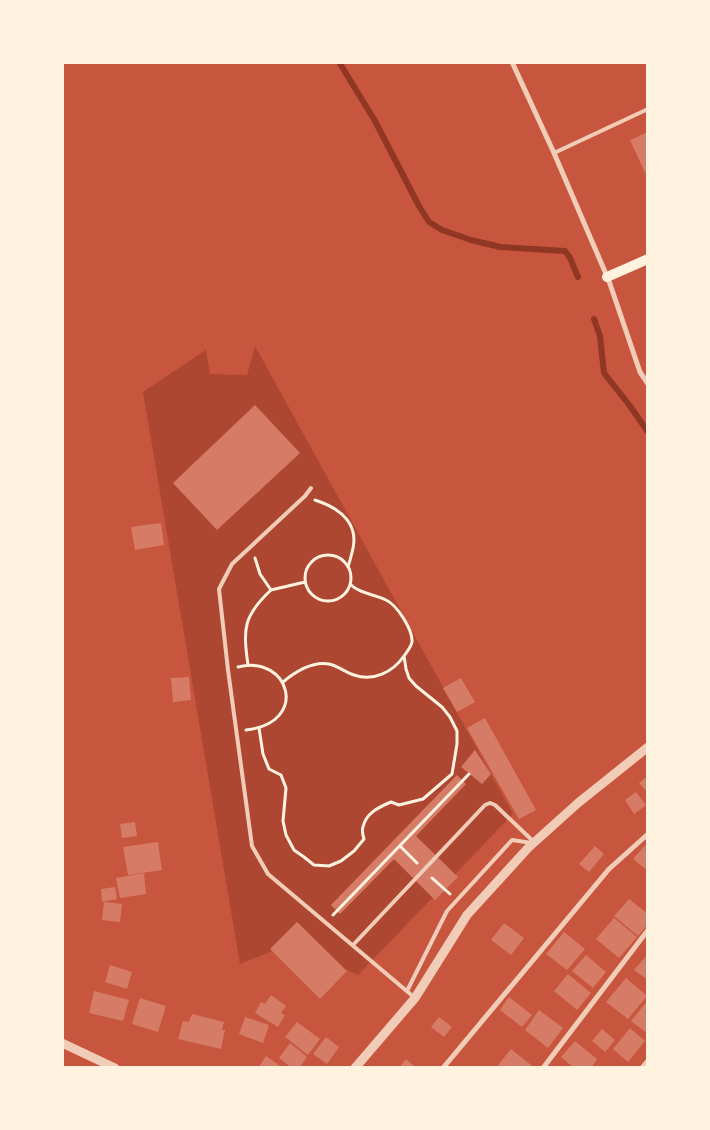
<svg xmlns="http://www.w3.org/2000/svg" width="710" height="1130" font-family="Barlow,sans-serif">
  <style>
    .green { fill: #ae4732 }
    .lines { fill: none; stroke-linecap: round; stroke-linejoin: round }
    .stream { stroke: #8f3625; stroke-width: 6 }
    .building { fill: #d67c66 }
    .path { stroke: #fff3e0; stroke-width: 3 }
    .service { stroke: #f1ccb7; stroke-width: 4 }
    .minor { stroke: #f1ccb7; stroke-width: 5 }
    .tertiary { stroke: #f1ccb7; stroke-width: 9 }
    .secondary { stroke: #fff3e0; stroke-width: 10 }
  </style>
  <rect width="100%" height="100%" fill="#c8553d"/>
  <path class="green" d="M 255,346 L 513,814 L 358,975 L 290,944 L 240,964 L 143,392 L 206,350 L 210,374 L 247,375 Z"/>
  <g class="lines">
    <path class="stream" d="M 339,62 L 375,121 L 419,206 L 429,222 L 442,230 L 471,240 L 500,247 L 565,251 L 570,258 L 578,277
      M 594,319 L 600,336 L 604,373 L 630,406 L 648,432"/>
  </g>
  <path class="building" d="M 648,132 L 648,179 L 630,140 Z
    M 255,405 L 300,453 L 217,530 L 173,483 Z
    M 161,523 L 164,545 L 135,550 L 131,527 Z
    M 189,677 L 191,700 L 173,702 L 171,678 Z
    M 461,678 L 475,702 L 457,712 L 443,688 Z
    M 485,718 L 536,810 L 519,819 L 467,728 Z
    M 475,750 L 491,774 L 482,784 L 461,767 Z
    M 457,775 L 466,784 L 416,836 L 458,877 L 435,900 L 394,859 L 340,914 L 331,905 Z
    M 648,776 L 648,793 L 639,783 Z
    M 636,792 L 646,805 L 634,814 L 625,800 Z
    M 135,822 L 137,836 L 122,838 L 120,824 Z
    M 158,842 L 162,870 L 128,875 L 123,847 Z
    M 648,842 L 648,871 L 633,859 Z
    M 595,846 L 604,854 L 589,872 L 579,864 Z
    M 144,873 L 146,894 L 120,898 L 116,878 Z
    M 115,887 L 117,899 L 102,902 L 101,889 Z
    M 629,899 L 648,914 L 648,924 L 638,936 L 614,916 Z
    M 104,902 L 122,904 L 120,922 L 102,920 Z
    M 614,918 L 637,937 L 619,958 L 596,939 Z
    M 297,922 L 347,971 L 320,999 L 270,949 Z
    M 504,923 L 524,938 L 511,955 L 491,940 Z
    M 564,932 L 585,949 L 567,970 L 546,954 Z
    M 648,954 L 648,980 L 634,970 Z
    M 586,955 L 606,972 L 593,988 L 572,971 Z
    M 110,965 L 132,972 L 127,989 L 105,982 Z
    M 568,974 L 591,993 L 577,1010 L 554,991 Z
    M 626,978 L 647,996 L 628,1019 L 606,1002 Z
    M 94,991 L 129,1000 L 123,1021 L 89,1013 Z
    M 271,995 L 286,1006 L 281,1013 L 285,1015 L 278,1027 L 255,1013 L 261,1002 L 265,1004 Z
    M 509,997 L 532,1015 L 522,1027 L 500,1010 Z
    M 140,998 L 166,1006 L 158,1032 L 132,1024 Z
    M 648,1000 L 648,1034 L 631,1021 Z
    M 539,1010 L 563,1028 L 548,1048 L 525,1030 Z
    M 192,1014 L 224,1022 L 222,1030 L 225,1030 L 221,1049 L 178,1039 L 183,1021 L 189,1022 Z
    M 245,1017 L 269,1025 L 263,1043 L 239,1034 Z
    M 439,1017 L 452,1027 L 444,1037 L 431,1027 Z
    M 297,1022 L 320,1039 L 308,1055 L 285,1037 Z
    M 630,1028 L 645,1041 L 628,1062 L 613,1049 Z
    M 602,1029 L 615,1040 L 605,1052 L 592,1041 Z
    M 326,1037 L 339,1047 L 327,1064 L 313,1054 Z
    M 575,1041 L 597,1059 L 591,1068 L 574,1068 L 561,1057 Z
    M 290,1043 L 307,1057 L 299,1068 L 292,1068 L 279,1058 Z
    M 511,1049 L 531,1065 L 529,1068 L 501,1068 L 498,1065 Z
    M 266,1056 L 283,1068 L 258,1068 Z
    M 406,1059 L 416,1068 L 399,1068 Z"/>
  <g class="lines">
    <path class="path" d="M 315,500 C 330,505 349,515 353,532 C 356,543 351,556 348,567
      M305 578a23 23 0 1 1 46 0a23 23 0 1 1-46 0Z
      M 255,558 L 260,574 L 271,590 L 305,582
      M 248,665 C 243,629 243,616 271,590
      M 238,667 C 290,654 310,723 246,730
      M 283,682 C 295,672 311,661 329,664 C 338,666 345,672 354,675 C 373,682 393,672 404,656
      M 259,728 L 263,754 L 269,769 L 281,775 L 286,788 L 283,821 L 286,835 L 294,850 L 304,857 L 314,865 L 329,866 L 341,861 L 354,851 L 364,839 C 363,836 362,830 363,827 C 366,813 379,807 391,802 L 399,805 L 423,799 L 452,774 L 457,744 L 457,731 L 450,717 L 442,707 L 416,686 L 409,678 L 406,669 L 404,656 C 407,652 411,647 412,642 C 413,630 397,605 386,600 C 374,594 360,594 350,584
      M 400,846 L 417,863
      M 432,878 L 450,894
      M 333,915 L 469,774"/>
    <path class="service" d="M 554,153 L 648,109
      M 311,488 L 305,496 L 232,564 L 219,589 L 228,670 L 252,846 L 268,874 L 415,998
      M 353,945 L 485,805 L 490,803 L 495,805 L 535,843
      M 407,991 L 447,911 L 512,840 L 532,843"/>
    <path class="minor" d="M 512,62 L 554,153 L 609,281 L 640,372 L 648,384
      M 443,1068 L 609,869 L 648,834
      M 543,1068 L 648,930
      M 642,1068 L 648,1061"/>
    <path class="tertiary" d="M 62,1043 L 115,1068
      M 355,1068 L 415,998 L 467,915 L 528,848 L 578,803 L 648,747"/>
    <path class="secondary" d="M 607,277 L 648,259"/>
  </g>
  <rect width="710" height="1130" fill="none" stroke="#fff3e0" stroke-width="128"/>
</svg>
